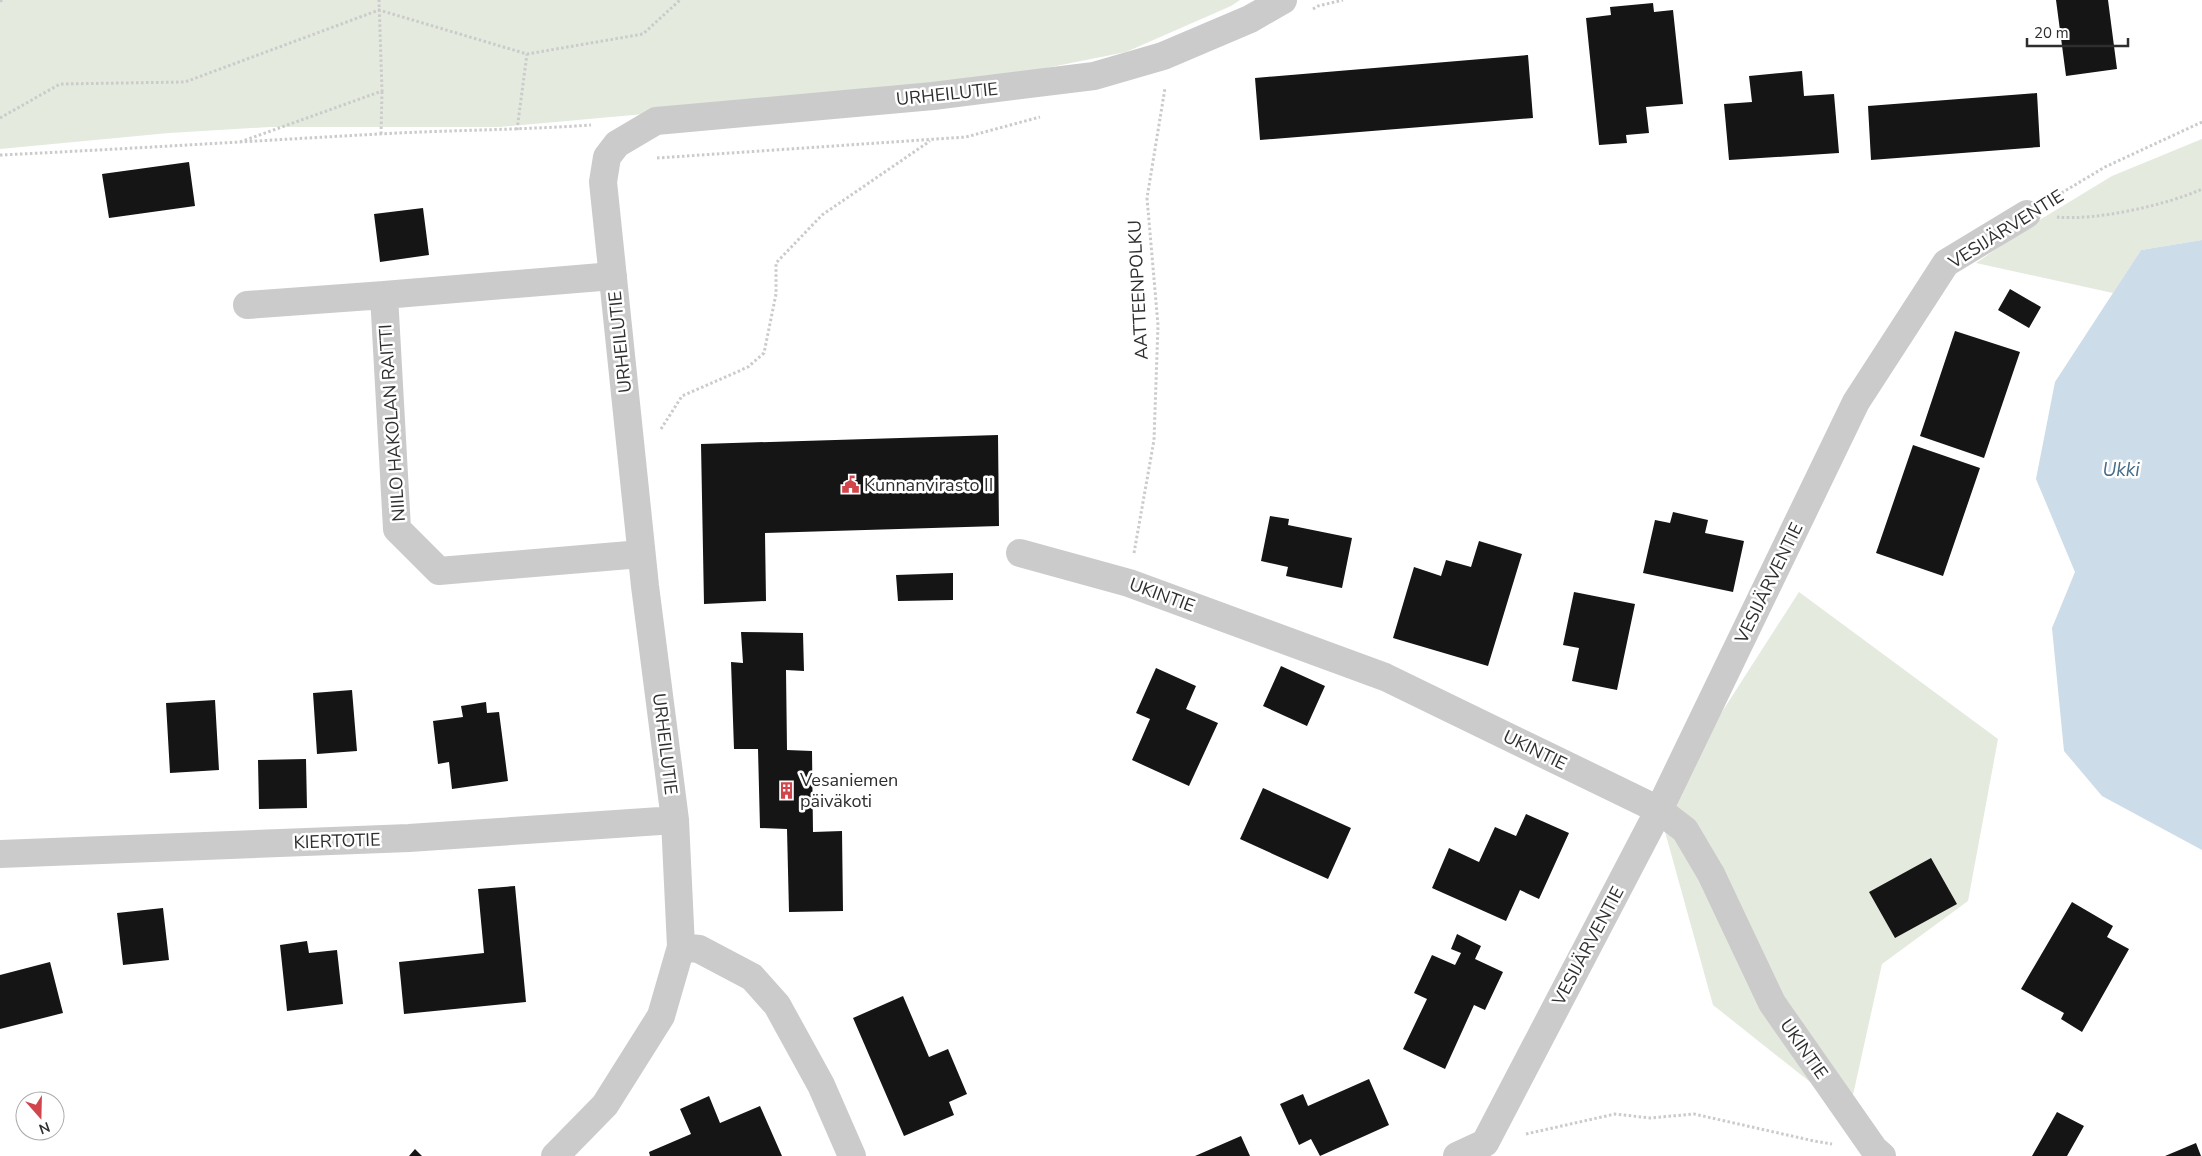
<svg xmlns="http://www.w3.org/2000/svg" width="2202" height="1156" font-family="'Nunito Sans',sans-serif">
  <style>
    .green { fill: #e4eade }
    .water { fill: #ccdce8 }
    .building { fill: #151515 }
    .lines { fill: none; stroke-linecap: round; stroke-linejoin: round }
    .path { stroke: #cbcbcb; stroke-width: 3; stroke-dasharray: 2.5 2.5; stroke-linecap: butt }
    .street { stroke: #cbcbcb; stroke-width: 28 }
    .labels { text-anchor: middle; dominant-baseline: central; stroke-width: 5; stroke-linejoin: round; paint-order: stroke }
    .street-label { font-size: 18px; fill: #2e2e2e; stroke: #fff }
    .poi-label { font-size: 18px; fill: #2e2e2e; stroke: #fff; text-anchor: start }
    .water-label { font-size: 19px; font-style: italic; fill: #466c87; stroke: #fff }
  </style>
  <rect width="100%" height="100%" fill="#fff"/>
  <path class="green" d="M 0,0 L 1240,0 L 1231,6 L 1126,52 L 956,86 L 499,127 L 270,127 L 169,133 L 0,149 Z
    M 2202,139 L 2202,240 L 2141,250 L 2113,293 L 1976,263 L 2033,224 L 2112,176 Z
    M 1799,592 L 1998,739 L 1968,901 L 1882,964 L 1849,1113 L 1713,1005 L 1659,810 Z"/>
  <path class="water" d="M 2202,240 L 2202,850 L 2102,796 L 2064,751 L 2052,628 L 2075,572 L 2036,479 L 2055,382 L 2141,250 Z"/>
  <path class="building" d="M 2056,0 L 2108,0 L 2117,69 L 2066,76 Z
    M 1653,3 L 1654,12 L 1673,10 L 1683,104 L 1646,107 L 1649,133 L 1626,135 L 1627,143 L 1599,145 L 1586,18 L 1611,15 L 1610,7 Z
    M 1528,55 L 1533,118 L 1260,140 L 1255,78 Z
    M 1802,71 L 1804,96 L 1834,94 L 1839,153 L 1729,160 L 1724,104 L 1752,102 L 1749,76 Z
    M 2037,93 L 2040,147 L 1871,160 L 1868,106 Z
    M 189,162 L 195,206 L 109,218 L 102,174 Z
    M 423,208 L 429,255 L 380,262 L 374,214 Z
    M 2010,289 L 2041,307 L 2029,328 L 1998,310 Z
    M 1955,331 L 2020,352 L 1984,458 L 1920,436 Z
    M 998,435 L 999,526 L 765,533 L 766,601 L 704,604 L 701,444 Z
    M 1913,445 L 1980,468 L 1943,576 L 1876,553 Z
    M 1673,512 L 1708,520 L 1705,533 L 1744,541 L 1733,592 L 1643,573 L 1655,520 L 1670,523 Z
    M 1270,516 L 1289,519 L 1288,525 L 1352,538 L 1342,588 L 1286,576 L 1288,567 L 1261,561 Z
    M 1479,541 L 1522,554 L 1488,666 L 1393,638 L 1414,567 L 1441,576 L 1446,560 L 1471,567 Z
    M 953,573 L 953,600 L 898,601 L 896,575 Z
    M 1574,592 L 1635,604 L 1617,690 L 1572,681 L 1579,648 L 1563,645 Z
    M 741,632 L 803,633 L 804,671 L 786,670 L 787,750 L 812,751 L 813,832 L 842,831 L 843,911 L 789,912 L 787,829 L 760,828 L 758,749 L 734,749 L 731,662 L 743,663 Z
    M 1281,666 L 1325,686 L 1307,726 L 1263,706 Z
    M 1156,668 L 1196,686 L 1186,709 L 1218,723 L 1189,786 L 1132,760 L 1150,719 L 1136,713 Z
    M 352,690 L 357,751 L 317,754 L 313,693 Z
    M 215,700 L 219,770 L 170,773 L 166,703 Z
    M 486,702 L 487,713 L 499,712 L 508,781 L 452,789 L 449,762 L 438,764 L 433,721 L 463,717 L 461,706 Z
    M 306,759 L 307,808 L 259,809 L 258,760 Z
    M 1263,788 L 1351,828 L 1328,879 L 1240,839 Z
    M 1526,814 L 1569,833 L 1539,899 L 1520,890 L 1506,921 L 1432,888 L 1449,848 L 1479,862 L 1495,827 L 1516,836 Z
    M 1931,858 L 1957,904 L 1895,938 L 1869,892 Z
    M 515,886 L 526,1002 L 404,1014 L 399,962 L 484,953 L 478,889 Z
    M 2072,902 L 2113,926 L 2107,937 L 2129,949 L 2082,1032 L 2061,1019 L 2064,1013 L 2021,989 Z
    M 163,908 L 169,960 L 123,965 L 117,913 Z
    M 1457,934 L 1481,946 L 1475,959 L 1503,972 L 1485,1010 L 1474,1005 L 1445,1069 L 1403,1049 L 1427,999 L 1414,993 L 1432,955 L 1455,965 L 1461,953 L 1451,949 Z
    M 307,941 L 309,953 L 337,950 L 343,1004 L 287,1011 L 280,945 Z
    M 50,962 L 63,1013 L 0,1029 L 0,975 Z
    M 903,996 L 929,1057 L 948,1049 L 967,1094 L 949,1102 L 954,1115 L 904,1136 L 853,1018 Z
    M 1369,1079 L 1389,1125 L 1320,1156 L 1311,1139 L 1299,1145 L 1280,1104 L 1303,1094 L 1308,1106 Z
    M 709,1096 L 720,1123 L 760,1106 L 782,1156 L 650,1156 L 649,1152 L 691,1134 L 680,1109 Z
    M 2057,1112 L 2084,1126 L 2067,1156 L 2032,1156 Z
    M 1241,1136 L 1250,1156 L 1195,1156 Z
    M 2196,1143 L 2201,1156 L 2165,1156 Z
    M 415,1149 L 422,1156 L 409,1156 Z"/>
  <g class="lines">
    <path class="path" d="M 0,1 L 4,0
      M 1313,9 L 1318,6 L 1343,0
      M 0,118 L 60,84 L 185,82 L 379,10 L 527,54 L 643,34 L 680,0
      M 517,130 L 527,54
      M 381,134 L 382,91
      M 240,142 L 382,91 L 379,0
      M 0,155 C 126,149 253,141 379,134 C 450,130 520,130 591,125
      M 657,158 L 966,137 L 1040,117
      M 2053,198 L 2105,167 L 2202,122
      M 2057,217 C 2095,221 2167,205 2202,189
      M 661,429 L 682,396 L 748,367 L 764,353 L 776,294 L 776,263 L 822,215 L 930,141
      M 1134,553 L 1154,440 L 1158,325 L 1147,198 L 1165,88
      M 1526,1134 L 1615,1114 L 1650,1118 L 1694,1114 L 1814,1141 L 1832,1144"/>
    <path class="street" d="M 613,276 L 384,295 L 397,529 L 439,571 L 641,554
      M 247,305 L 384,295
      M 1020,553 L 1129,583 L 1385,677 L 1659,810 L 1685,830 L 1711,874 L 1772,1003 L 1874,1149 L 1882,1156
      M 0,854 L 409,838 L 675,820
      M 555,1156 L 605,1105 L 661,1016 L 681,947
      M 852,1156 L 821,1085 L 777,1005 L 752,977 L 699,949 L 681,947 L 675,820 L 645,586 L 603,182 L 607,157 L 617,144 L 656,121 L 933,96 L 1094,76 L 1163,56 L 1250,19 L 1283,0
      M 1457,1156 L 1485,1143 L 1659,810 L 1856,402 L 1946,263 L 2027,214"/>
  </g>
  <defs>
    <symbol id="civic-bare" viewBox="-9 -9 18 18"><path d="M-.6-6.5H3V-4.5H.6V-3L4-1V1h2V6H-6V1h2V-1L-.6-3ZM-1.2 2.5V6h2.4V2.5Z" fill="#d1454c" stroke="#fff" stroke-width="2.5" paint-order="stroke"/></symbol>
    <symbol id="building-bare" viewBox="-9 -9 18 18"><path d="M-4-6H4V6H1V3H-1V6H-4ZM-2.5-4.3h1.7v1.8h-1.7ZM.8-4.3h1.7v1.8H.8ZM-2.5-1h1.7V.8h-1.7ZM.8-1h1.7V.8H.8Z" fill="#d1454c" stroke="#fff" stroke-width="2.5" paint-order="stroke"/></symbol>
  </defs>
  <g fill-rule="evenodd">
    <use href="#civic-bare" x="838" y="472" width="25" height="25"/>
    <use href="#building-bare" x="774" y="778" width="25" height="25"/>
  </g>
  <g class="labels">
    <g class="street-label">
      <text transform="translate(947 94) rotate(-6)">URHEILUTIE</text>
      <text transform="translate(2006 229) rotate(-32)">VESIJÄRVENTIE</text>
      <text transform="translate(1138 290) rotate(-93)">AATTEENPOLKU</text>
      <text transform="translate(620 342) rotate(-96)">URHEILUTIE</text>
      <text transform="translate(392 423) rotate(-94)">NIILO HAKOLAN RAITTI</text>
      <text transform="translate(1769 583) rotate(-64)">VESIJÄRVENTIE</text>
      <text transform="translate(1162 595) rotate(20)">UKINTIE</text>
      <text transform="translate(665 744) rotate(83)">URHEILUTIE</text>
      <text transform="translate(1535 750) rotate(26)">UKINTIE</text>
      <text transform="translate(337 841) rotate(-2)">KIERTOTIE</text>
      <text transform="translate(1588 946) rotate(-62)">VESIJÄRVENTIE</text>
      <text transform="translate(1804 1049) rotate(55)">UKINTIE</text>
    </g>
    <g class="poi-label">
      <text x="864" y="485">Kunnanvirasto II</text>
      <text x="800" y="780">Vesaniemen<tspan x="800" dy="21">päiväkoti</tspan></text>
    </g>
    <g class="water-label">
      <text x="2121" y="470">Ukki</text>
    </g>
  </g>
  <g transform="translate(40 1116) rotate(160)"><circle r="24" fill="#ffffff" stroke="#ababab"/>
  <path d="M0-4L9 19L0 12L-9 19Z" fill="#d1454c"/>
  <text y="-8" font-size="14" font-weight="bold" text-anchor="middle" fill="#2e2e2e">N</text>
  </g>
  <path d="M2027 38v8h101v-8" fill="none" stroke="#2e2e2e" stroke-width="2.5"/>
  <text x="2034" y="38" font-size="15" fill="#2e2e2e" stroke="#ffffff" stroke-width="4" paint-order="stroke">20 m</text>
</svg>
